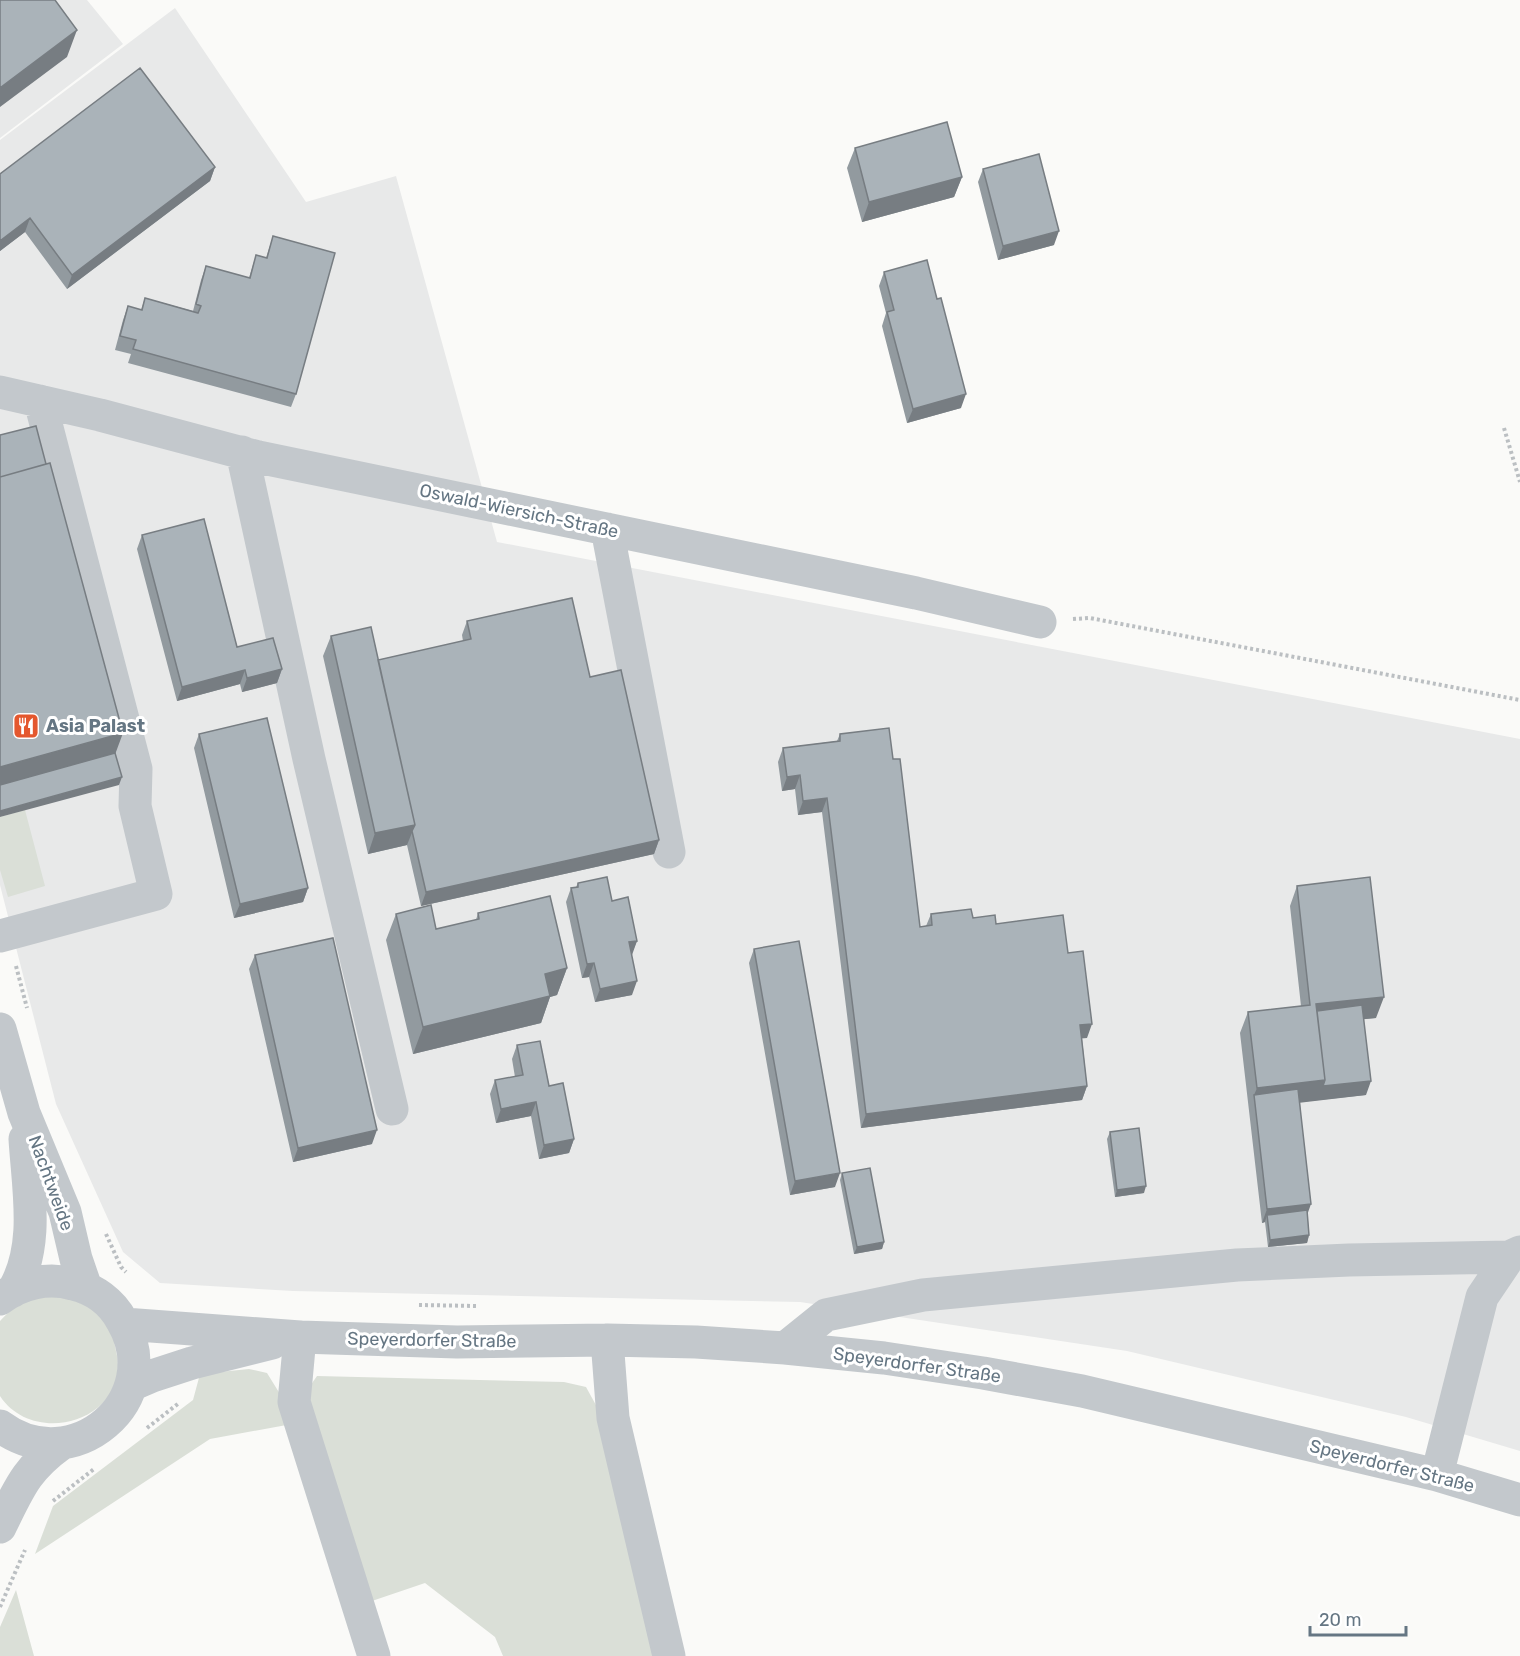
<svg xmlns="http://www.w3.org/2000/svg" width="1520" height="1656" font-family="Rubik,sans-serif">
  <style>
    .built { fill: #e8e9e9 }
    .green { fill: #dadfd7 }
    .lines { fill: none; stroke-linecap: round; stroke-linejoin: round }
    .path { stroke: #bbbfc2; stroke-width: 4; stroke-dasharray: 3 3; stroke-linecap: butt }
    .minor { stroke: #c3c8cc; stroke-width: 33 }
    .wall { fill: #929a9f }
    .shaded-wall { fill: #777d82 }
    .building { fill: #aab3b9; stroke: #777d82; stroke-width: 1.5 }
    .labels { text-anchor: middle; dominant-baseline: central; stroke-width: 6; stroke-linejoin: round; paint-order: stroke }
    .street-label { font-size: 18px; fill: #657683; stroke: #fff }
    .poi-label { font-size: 18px; font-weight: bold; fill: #657683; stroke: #fff; text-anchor: start }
  </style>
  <rect width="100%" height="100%" fill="#fafaf8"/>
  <path class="built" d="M 0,0 L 87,0 L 123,44 L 0,138 Z
    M 175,8 L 306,202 L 396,176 L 497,542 L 1520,739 L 1520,1451 L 1406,1417 L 1127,1351 L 800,1302 L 293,1291 L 160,1283 L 123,1252 L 56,1104 L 0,885 L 0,140 Z"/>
  <path class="green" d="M 25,810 L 45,886 L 8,897 L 0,870 L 0,817 Z
    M 59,1294 C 69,1297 80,1300 89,1305 C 96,1309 110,1325 113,1332 C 114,1336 114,1342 115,1346 C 116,1352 118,1358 118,1364 C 119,1424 32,1445 0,1396 L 0,1321 C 20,1299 31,1299 59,1294 Z
    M 249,1369 L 267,1373 L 280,1394 L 292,1424 L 210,1439 L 35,1554 L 53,1506 L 193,1400 L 200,1374 Z
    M 317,1376 L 564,1382 L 586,1387 L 597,1407 L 653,1656 L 503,1656 L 495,1637 L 425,1583 L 369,1602 L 301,1399 Z
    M 16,1590 L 34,1656 L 0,1656 L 0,1627 Z"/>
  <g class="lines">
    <path class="path" d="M 1504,428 L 1520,482
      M 1073,619 L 1090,618 L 1520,700
      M 16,966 L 27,1008
      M 106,1234 L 121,1267 L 126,1272
      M 419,1305 L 477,1306
      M 147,1428 L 179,1403
      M 53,1501 L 94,1469
      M 0,1607 L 25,1550"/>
    <path class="minor" d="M 0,392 L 100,415 L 258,457 L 916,593 L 1040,622
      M 242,452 L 309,759 L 392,1109
      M 607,529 L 669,852
      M 0,936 L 156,894 L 135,806 L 136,769 L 40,401
      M 0,1029 L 24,1113 L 65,1212 L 76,1259 L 86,1288
      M 13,1291 C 40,1246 28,1189 25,1139
      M 0,1299 C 21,1283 48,1277 73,1284 C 94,1289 112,1302 122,1321 C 168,1400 72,1480 0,1426
      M 124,1324 L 300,1337 L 457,1342 L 607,1340 L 696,1342 L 785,1348 L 884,1358 L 983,1373 L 1082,1391 L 1437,1475 L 1520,1500
      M 300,1337 L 294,1402 L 374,1656
      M 607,1340 L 613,1418 L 669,1656
      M 785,1348 L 826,1315 L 923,1295 L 1237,1265 L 1349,1260 L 1509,1257
      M 131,1385 L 152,1376 L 192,1363 L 272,1343
      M 1437,1475 L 1482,1297 L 1509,1257 L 1520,1252
      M 0,1527 C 19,1489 25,1470 61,1444"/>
  </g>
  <path class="wall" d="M 855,148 L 962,177 L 954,197 L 862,222 L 847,168 Z
    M 215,167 L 210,181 L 67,289 L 25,232 L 0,251 L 0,174 Z
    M 983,169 L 1054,245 L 998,260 L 978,182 Z
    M 273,236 L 296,394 L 291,407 L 128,363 L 131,354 L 115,350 L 123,320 L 128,306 L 141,310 L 145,298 L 193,311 L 201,280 L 206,266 L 249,278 L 256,255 L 266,258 Z
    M 884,272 L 961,408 L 907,423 L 882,326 L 886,313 L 879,286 Z
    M 142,535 L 237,647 L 282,669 L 277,683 L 242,692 L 240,684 L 177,701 L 137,549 Z
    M 467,621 L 590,677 L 659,840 L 654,854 L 421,906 L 407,845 L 368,854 L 323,656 L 331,636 L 378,660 L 463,641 L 462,635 Z
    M 199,734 L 308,888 L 303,902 L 234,918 L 194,748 Z
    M 840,734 L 893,759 L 920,927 L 926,926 L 931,914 L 973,918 L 996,924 L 1068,953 L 1087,1038 L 1082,1038 L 1087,1086 L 1082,1100 L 861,1128 L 822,812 L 798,815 L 795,789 L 782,791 L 778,762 L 783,748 L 837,741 Z
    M 578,883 L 612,901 L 637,941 L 631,955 L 632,995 L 595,1002 L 589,977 L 582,978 L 566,902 L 571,888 L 576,887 Z
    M 1297,886 L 1376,1018 L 1364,1019 L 1366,1095 L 1300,1102 L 1309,1235 L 1307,1243 L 1268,1247 L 1265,1222 L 1262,1223 L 1240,1033 L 1248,1012 L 1301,1006 L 1290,906 Z
    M 478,913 L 567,968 L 557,995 L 550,997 L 541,1023 L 413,1054 L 386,940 L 396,914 L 436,929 L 476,920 Z
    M 754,949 L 835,1187 L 790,1195 L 749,963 Z
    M 255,955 L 372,1144 L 293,1162 L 249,969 Z
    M 517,1045 L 549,1086 L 574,1139 L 569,1153 L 539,1159 L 531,1116 L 496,1123 L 490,1094 L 495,1080 L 515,1077 L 512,1059 Z
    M 1110,1132 L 1144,1193 L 1115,1197 L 1107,1139 Z
    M 842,1173 L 884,1242 L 882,1249 L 854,1254 L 840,1180 Z"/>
  <path class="shaded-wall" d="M 77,30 L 67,57 L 0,107 L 0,88 Z
    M 215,167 L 210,181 L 67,289 L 72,275 Z
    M 962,177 L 954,197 L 862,222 L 869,202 Z
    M 30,218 L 25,232 L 0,251 L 0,241 Z
    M 1059,231 L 1054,245 L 998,260 L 1003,246 Z
    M 966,394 L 961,408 L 907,423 L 913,409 Z
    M 282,669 L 277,683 L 242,692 L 247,678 Z
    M 245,670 L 240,684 L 177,701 L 182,687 Z
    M 123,733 L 113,760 L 0,791 L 0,767 Z
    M 800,775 L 795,789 L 782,791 L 787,777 Z
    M 122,777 L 119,785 L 0,817 L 0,811 Z
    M 827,798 L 822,812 L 798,815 L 803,801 Z
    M 415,825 L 407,845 L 368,854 L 375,833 Z
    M 659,840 L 654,854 L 421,906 L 426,892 Z
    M 308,888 L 303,902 L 234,918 L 240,904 Z
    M 637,941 L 632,955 L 624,956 L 629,942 Z
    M 594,963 L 589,977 L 582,978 L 587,964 Z
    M 567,968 L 557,995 L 550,997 L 541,1023 L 413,1054 L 423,1027 L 545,974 Z
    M 637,981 L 632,995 L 595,1002 L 600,989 Z
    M 1384,997 L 1376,1018 L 1316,1024 L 1316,1004 Z
    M 1092,1024 L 1087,1038 L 1075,1039 L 1080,1025 Z
    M 1325,1080 L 1371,1081 L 1366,1095 L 1256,1108 L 1254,1095 L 1257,1088 Z
    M 1087,1086 L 1082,1100 L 861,1128 L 866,1114 Z
    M 536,1102 L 531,1116 L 496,1123 L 501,1109 Z
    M 377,1130 L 372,1144 L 293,1162 L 298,1148 Z
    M 574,1139 L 569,1153 L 539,1159 L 544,1145 Z
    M 840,1173 L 835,1187 L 790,1195 L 795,1181 Z
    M 1146,1186 L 1144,1193 L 1115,1197 L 1117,1190 Z
    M 1311,1204 L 1306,1218 L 1267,1215 L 1265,1222 L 1262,1223 L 1267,1209 Z
    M 1309,1235 L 1307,1243 L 1268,1247 L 1270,1240 Z
    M 884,1242 L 882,1249 L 854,1254 L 857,1247 Z"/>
  <path class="building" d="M 0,0 L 55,0 L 77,30 L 0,88 Z
    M 140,68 L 215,167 L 72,275 L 30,218 L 0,241 L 0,174 Z
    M 947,122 L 962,177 L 869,202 L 855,148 Z
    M 1039,154 L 1059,231 L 1003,246 L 983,169 Z
    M 273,236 L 335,253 L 296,394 L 133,349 L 136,340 L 120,336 L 128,306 L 142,310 L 145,298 L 198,313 L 201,306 L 196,304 L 206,266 L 250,278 L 256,255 L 267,258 Z
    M 927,260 L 937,299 L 941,298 L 966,394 L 913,409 L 887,312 L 894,310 L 884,272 Z
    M 36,426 L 46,464 L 0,477 L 0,435 Z
    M 50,463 L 123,733 L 0,767 L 0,477 Z
    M 204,519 L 237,647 L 273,638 L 282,669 L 247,678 L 245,670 L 182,687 L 142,535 Z
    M 572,598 L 590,677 L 621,670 L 659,840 L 426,892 L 412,831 L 415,825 L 378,660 L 471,639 L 467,621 Z
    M 371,627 L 415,825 L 375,833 L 331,636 Z
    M 267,718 L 308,888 L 240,904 L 199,734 Z
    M 889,728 L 893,759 L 900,759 L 920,927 L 932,925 L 931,914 L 971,909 L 973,918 L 995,915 L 996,924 L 1063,915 L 1068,953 L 1083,951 L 1092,1024 L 1080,1025 L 1087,1086 L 866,1114 L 827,798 L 803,801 L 800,775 L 787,777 L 783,748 L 840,741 L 840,734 Z
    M 115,753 L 122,777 L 0,811 L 0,785 Z
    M 607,877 L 612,901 L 628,897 L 637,941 L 629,942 L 637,981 L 600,989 L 594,963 L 587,964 L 571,888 L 578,887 L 578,883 Z
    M 1370,877 L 1384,997 L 1316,1004 L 1325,1080 L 1257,1088 L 1248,1012 L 1310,1005 L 1297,886 Z
    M 550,896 L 567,968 L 545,974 L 550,996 L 423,1027 L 396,914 L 431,905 L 436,929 L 479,919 L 478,913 Z
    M 333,938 L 377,1130 L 298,1148 L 255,955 Z
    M 799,941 L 840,1173 L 795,1181 L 754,949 Z
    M 1362,1005 L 1371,1081 L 1323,1086 L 1325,1080 L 1317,1011 Z
    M 540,1041 L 549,1086 L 563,1083 L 574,1139 L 544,1145 L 536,1102 L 501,1109 L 495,1080 L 523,1075 L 517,1045 Z
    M 1298,1089 L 1311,1204 L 1267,1209 L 1254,1095 Z
    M 1139,1128 L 1146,1186 L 1117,1190 L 1110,1132 Z
    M 870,1168 L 884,1242 L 857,1247 L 842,1173 Z
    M 1307,1210 L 1309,1235 L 1270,1240 L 1267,1215 Z"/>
  <defs>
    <symbol id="restaurant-square" viewBox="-11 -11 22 22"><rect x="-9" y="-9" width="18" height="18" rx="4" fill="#e4572e" stroke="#fff"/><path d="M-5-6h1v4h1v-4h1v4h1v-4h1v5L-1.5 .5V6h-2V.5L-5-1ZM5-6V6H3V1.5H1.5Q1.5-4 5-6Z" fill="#fff"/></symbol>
  </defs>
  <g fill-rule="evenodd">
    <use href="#restaurant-square" x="11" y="711" width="30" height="30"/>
  </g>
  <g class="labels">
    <g class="street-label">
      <text transform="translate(519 511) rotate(12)">Oswald-Wiersich-Straße</text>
      <text transform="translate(51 1183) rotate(70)">Nachtweide</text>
      <text transform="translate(432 1340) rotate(1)">Speyerdorfer Straße</text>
      <text transform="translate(917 1365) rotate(8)">Speyerdorfer Straße</text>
      <text transform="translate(1392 1466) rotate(14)">Speyerdorfer Straße</text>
    </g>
    <g class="poi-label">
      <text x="46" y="726">Asia Palast</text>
    </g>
  </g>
  <path d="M1310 1626v9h96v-9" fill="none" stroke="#657683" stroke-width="3"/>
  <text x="1319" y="1626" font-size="18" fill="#657683" stroke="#ffffff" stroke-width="4.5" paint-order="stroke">20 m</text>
</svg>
